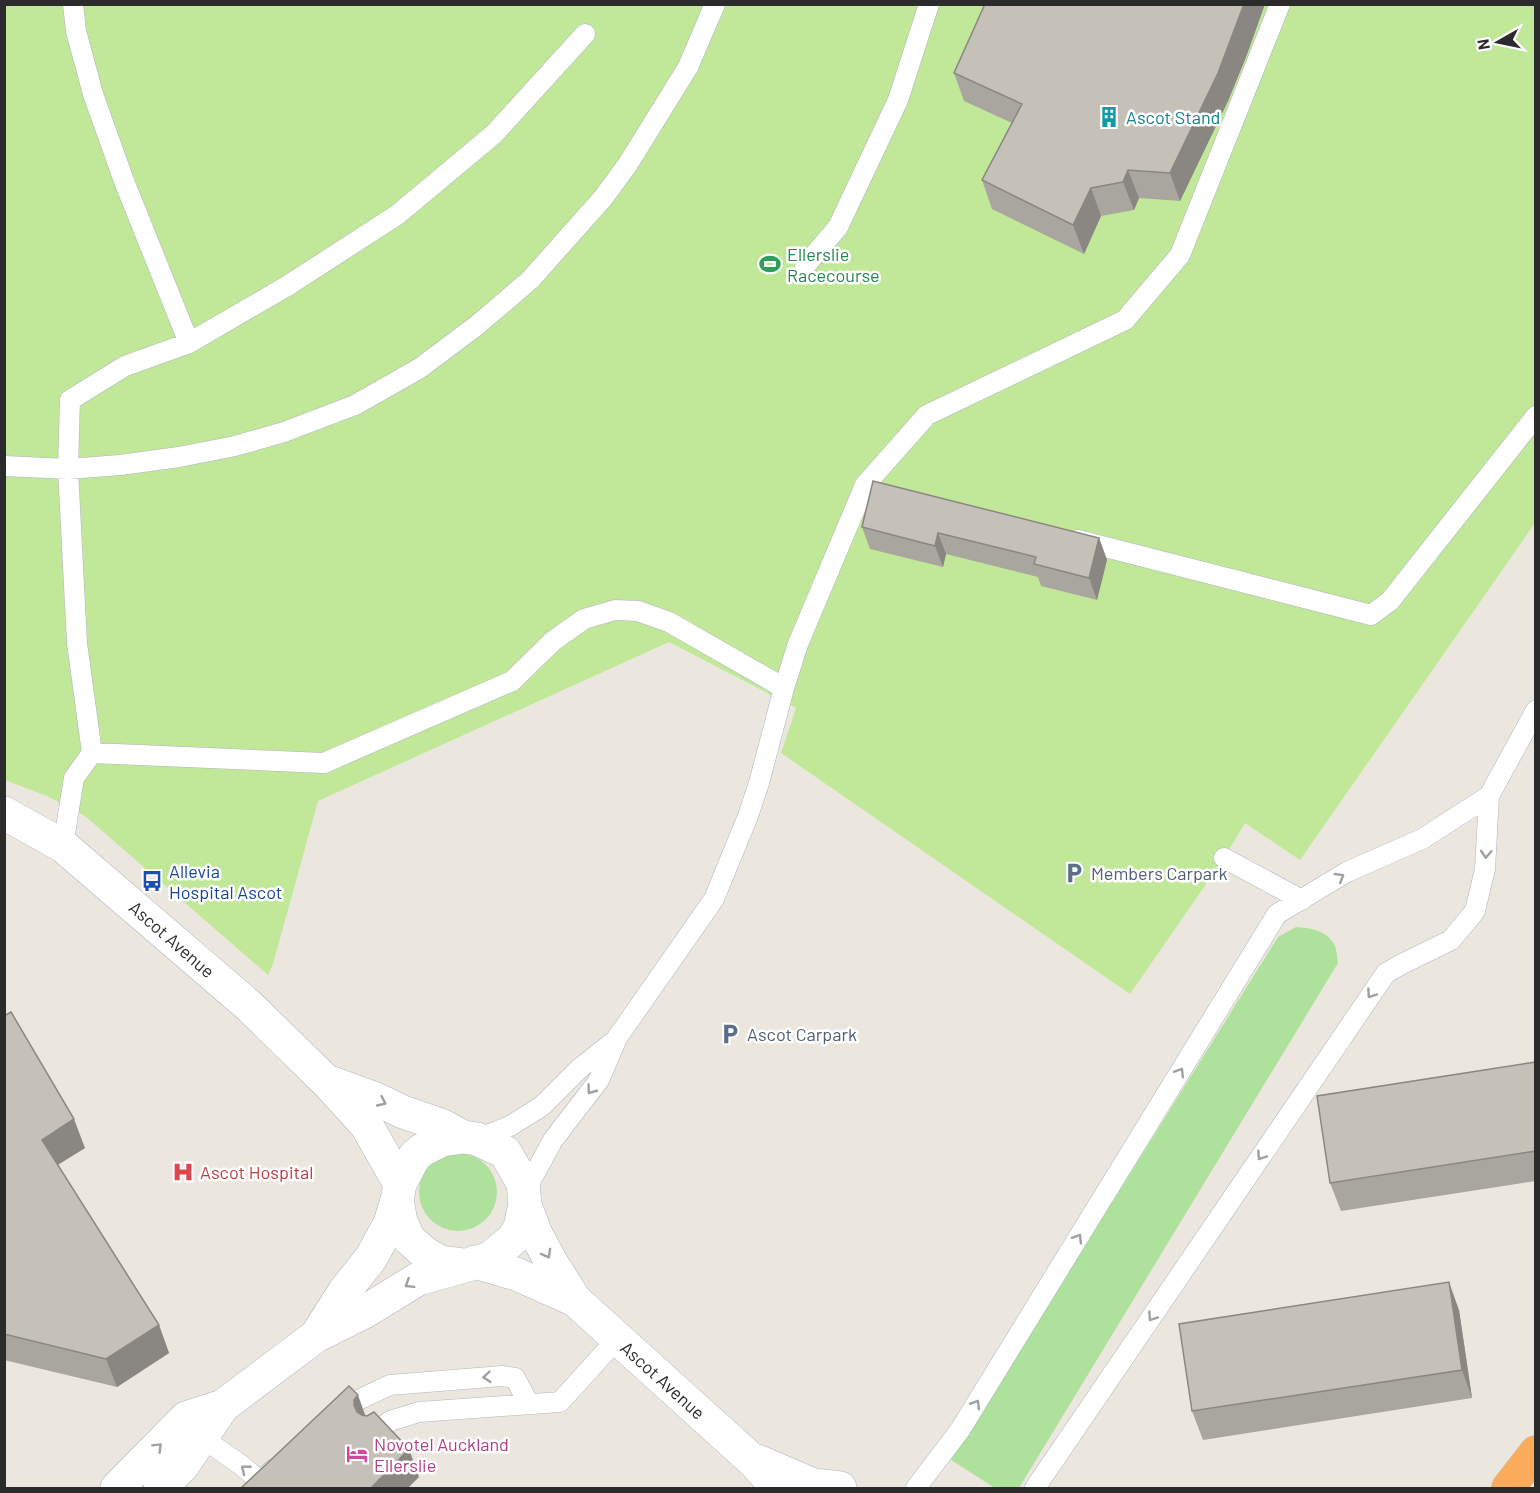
<svg xmlns="http://www.w3.org/2000/svg" width="1540" height="1493" font-family="Barlow,sans-serif">
  <style>
    .green { fill: #aee19c }
    .pitch { fill: #c0e898 }
    .lines { fill: none; stroke-linecap: round; stroke-linejoin: round }
    .lane-casing { stroke: #b1b3be; stroke-width: 21 }
    .street-casing { stroke: #b1b3be; stroke-width: 34 }
    .highway-casing { stroke: #c8c8c8; stroke-width: 34 }
    .lane { stroke: #fff; stroke-width: 20 }
    .street { stroke: #fff; stroke-width: 33 }
    .highway { stroke: #faac5b; stroke-width: 33 }
    .wall { fill: #a9a69f }
    .shaded-wall { fill: #8a8782 }
    .building { fill: #c5c1b9; stroke: #8a8782; stroke-width: 1.5 }
    .oneway { stroke: #a0a0a0 }
    .labels { text-anchor: middle; dominant-baseline: central; stroke-width: 5; stroke-linejoin: round; paint-order: stroke }
    .culture-label { font-size: 18px; fill: #0d838f; stroke: #fff; text-anchor: start }
    .leisure-label { font-size: 18px; fill: #27864d; stroke: #fff; text-anchor: start }
    .transit-label { font-size: 18px; fill: #164399; stroke: #fff; text-anchor: start }
    .service-label { font-size: 18px; fill: #4e5e75; stroke: #fff; text-anchor: start }
    .street-label { font-size: 18px; fill: #2b2b2b; stroke: #fff }
    .health-label { font-size: 18px; fill: #be3a42; stroke: #fff; text-anchor: start }
    .hotel-label { font-size: 18px; fill: #b23c85; stroke: #fff; text-anchor: start }
  </style>
  <rect width="100%" height="100%" fill="#ece7de"/>
  <path class="green" d="M 1296,927 C 1310,928 1326,930 1334,944 C 1337,949 1337,958 1338,963 L 1019,1488 L 995,1488 L 951,1460 L 1278,937 Z
    M419 1192a39 39 0 1 1 78 0a39 39 0 1 1-78 0Z"/>
  <path class="pitch" d="M 5,5 L 1535,5 L 1535,523 L 1300,860 L 1245,823 L 1224,858 L 1130,994 L 781,753 L 796,708 L 669,642 L 318,801 L 273,964 L 268,975 L 85,816 L 47,796 L 5,780 Z"/>
  <g class="lines">
    <defs>
      <path id="lane" d="M 73,4 L 76,31 L 93,94 L 124,181 L 189,343
        M 805,266 L 838,227 L 898,100 L 929,4
        M 4,466 L 68,469 L 120,465 L 179,457 L 235,446 L 284,432 L 355,405 L 420,368 L 476,326 L 530,280 L 603,198 L 628,164 L 688,67 L 715,4
        M 1078,540 L 1371,615 L 1390,601 L 1536,416
        M 92,753 L 324,763 L 512,681 L 553,641 L 584,619 L 615,610 L 638,611 L 669,622 L 784,688
        M 63,846 L 74,778 L 92,753 L 77,643 L 68,469 L 70,400 L 125,366 L 189,343 L 287,286 L 397,215 L 494,134 L 585,34
        M 1224,858 L 1302,900
        M 477,1139 L 510,1126 L 542,1106 L 579,1069 L 613,1042
        M 524,1193 L 553,1140 L 599,1080 L 617,1038 L 714,899 L 748,816 L 759,783 L 784,688 L 798,644 L 865,485 L 927,415 L 1125,320 L 1180,255 L 1280,4
        M 337,1415 L 356,1401 L 390,1385 L 502,1376 L 515,1378 L 529,1404
        M 376,1432 L 390,1421 L 419,1412 L 560,1402 L 617,1339
        M 201,1437 L 241,1465 L 260,1481 L 274,1469
        M 916,1488 L 960,1430 L 1277,914 L 1347,872 L 1422,839 L 1489,796
        M 1035,1488 L 1386,973 L 1402,964 L 1451,940 L 1475,911 L 1485,869 L 1489,796 L 1536,710"/>
      <path id="street" d="M 4,813 L 63,846 L 248,1005 L 327,1082 L 367,1126 L 400,1184
        M 332,1083 L 376,1099 L 403,1112 L 441,1125 L 463,1137
        M 525,1205 L 536,1234 L 551,1262 L 575,1300 L 752,1460 L 778,1488
        M 475,1262 L 516,1274 L 575,1300
        M 316,1336 L 344,1292 L 371,1258 L 390,1223 L 397,1200
        M 757,1461 L 813,1485 L 840,1488
        M 117,1488 L 186,1418 L 223,1406 L 316,1336 L 366,1311 L 418,1279 L 489,1259 L 513,1239 L 520,1227 L 525,1205 L 523,1183 L 505,1152 L 477,1139 L 463,1137 L 442,1140 L 422,1150 L 414,1157 L 400,1184 L 397,1200 L 401,1222 L 409,1239 L 426,1254 L 441,1262 L 464,1265
        M 160,1488 L 183,1465 L 223,1406"/>
      <path id="highway" d="M 1508,1488 L 1536,1452"/>
    </defs>
    <use href="#lane" class="lane-casing"/>
    <use href="#street" class="street-casing"/>
    <use href="#highway" class="highway-casing"/>
    <use href="#lane" class="lane"/>
    <use href="#street" class="street"/>
    <use href="#highway" class="highway"/>
  </g>
  <path class="wall" d="M 985,4 L 1265,4 L 1246,57 L 1228,101 L 1180,201 L 1139,198 L 1134,210 L 1101,216 L 1084,254 L 992,209 L 982,180 L 1012,123 L 964,101 L 954,73 Z
    M 862,527 L 1099,538 L 1107,560 L 1097,600 L 1041,586 L 1038,577 L 946,554 L 943,567 L 870,549 Z
    M 4,1016 L 85,1148 L 58,1165 L 159,1325 L 169,1353 L 117,1387 L 4,1360 Z
    M 1536,1062 L 1536,1181 L 1341,1211 L 1330,1183 Z
    M 1459,1310 L 1472,1398 L 1203,1440 L 1192,1411 Z"/>
  <path class="shaded-wall" d="M 1244,4 L 1265,4 L 1246,57 L 1228,101 L 1180,201 L 1170,173 Z
    M 1128,170 L 1139,198 L 1134,210 L 1123,182 Z
    M 1091,188 L 1101,216 L 1084,254 L 1073,225 Z
    M 938,533 L 946,554 L 943,567 L 935,546 Z
    M 1099,538 L 1107,560 L 1097,600 L 1089,578 Z
    M 74,1119 L 85,1148 L 52,1168 L 42,1140 Z
    M 1449,1282 L 1459,1310 L 1472,1398 L 1462,1370 Z
    M 159,1325 L 169,1353 L 117,1387 L 106,1359 Z
    M 358,1395 L 368,1423 L 365,1428 L 354,1405 L 354,1400 Z
    M 409,1449 L 419,1477 L 408,1488 L 371,1488 Z"/>
  <path class="building" d="M 985,4 L 1244,4 L 1218,73 L 1170,173 L 1128,170 L 1123,182 L 1091,188 L 1073,225 L 982,180 L 1022,104 L 954,73 Z
    M 873,481 L 1099,538 L 1089,578 L 1034,564 L 1036,557 L 938,533 L 935,546 L 862,527 Z
    M 11,1012 L 74,1119 L 42,1140 L 159,1325 L 106,1359 L 4,1334 L 4,1016 Z
    M 1536,1062 L 1536,1151 L 1330,1183 L 1317,1096 Z
    M 1449,1282 L 1462,1370 L 1192,1411 L 1179,1324 Z
    M 349,1386 L 358,1395 L 354,1400 L 354,1405 L 357,1412 L 362,1415 L 367,1416 L 374,1412 L 409,1449 L 371,1488 L 241,1488 Z"/>
  <defs><path id="oneway-chevron" d="M-2-3.5L2.5 0L-2 3.5" fill="none" stroke-width="1.6" stroke-linecap="round" stroke-linejoin="round" transform="scale(1.5)"/></defs>
  <g class="oneway">
    <use href="#oneway-chevron" transform="translate(1486 854) rotate(93)"/>
    <use href="#oneway-chevron" transform="translate(1340 877) rotate(-31)"/>
    <use href="#oneway-chevron" transform="translate(1371 994) rotate(124)"/>
    <use href="#oneway-chevron" transform="translate(1180 1072) rotate(-58)"/>
    <use href="#oneway-chevron" transform="translate(591 1090) rotate(127)"/>
    <use href="#oneway-chevron" transform="translate(382 1102) rotate(25)"/>
    <use href="#oneway-chevron" transform="translate(1261 1156) rotate(124)"/>
    <use href="#oneway-chevron" transform="translate(1078 1238) rotate(-58)"/>
    <use href="#oneway-chevron" transform="translate(547 1254) rotate(61)"/>
    <use href="#oneway-chevron" transform="translate(409 1284) rotate(148)"/>
    <use href="#oneway-chevron" transform="translate(1152 1317) rotate(124)"/>
    <use href="#oneway-chevron" transform="translate(487 1377) rotate(175)"/>
    <use href="#oneway-chevron" transform="translate(976 1404) rotate(-58)"/>
    <use href="#oneway-chevron" transform="translate(158 1447) rotate(-45)"/>
    <use href="#oneway-chevron" transform="translate(245 1469) rotate(-141)"/>
  </g>
  <defs>
    <symbol id="building-bare" viewBox="-9 -9 18 18"><path d="M-4-6H4V6H1V3H-1V6H-4ZM-2.5-4.3h1.7v1.8h-1.7ZM.8-4.3h1.7v1.8H.8ZM-2.5-1h1.7V.8h-1.7ZM.8-1h1.7V.8H.8Z" fill="#0f9aa8" stroke="#fff" stroke-width="2.5" paint-order="stroke"/></symbol>
    <symbol id="stadium-bare" viewBox="-9 -9 18 18"><path d="M0-5a6.5 5 0 1 0 0 10a6.5 5 0 1 0 0-10ZM-3.5-1.8h7v3.6h-7Z" fill="#2e9e5b" stroke="#fff" stroke-width="2.5" paint-order="stroke"/></symbol>
    <symbol id="parking-bare" viewBox="-9 -9 18 18"><path d="M-3.5-5.5H1a3.5 3.5 0 0 1 0 7H-1V5.5H-3.5ZM-1-3.4V-.6H.8a1.4 1.4 0 0 0 0-2.8Z" fill="#5c6f8a" stroke="#fff" stroke-width="2.5" paint-order="stroke"/></symbol>
    <symbol id="bus-bare" viewBox="-9 -9 18 18"><path d="M-5-6H5V4H4V6H2V4H-2V6H-4V4H-5ZM-3.5-4V0h7V-4ZM-3.5 1.2v1.5H-2V1.2ZM2 1.2v1.5H3.5V1.2Z" fill="#1a4fb4" stroke="#fff" stroke-width="2.5" paint-order="stroke"/></symbol>
    <symbol id="hospital-bare" viewBox="-9 -9 18 18"><path d="M-5-5h3v3.5h4V-5h3V5h-3V1.5h-4V5h-3Z" fill="#e0444e" stroke="#fff" stroke-width="2.5" paint-order="stroke"/></symbol>
    <symbol id="hotel-bare" viewBox="-9 -9 18 18"><path d="M-6-4.5h1.5V1H6V5H4.5V3h-9V5H-6ZM-4 0a1.8 1.8 0 1 1 3.6 0ZM.5 0V-2.5h3Q6-2.5 6 0Z" fill="#d1479c" stroke="#fff" stroke-width="2.5" paint-order="stroke"/></symbol>
  </defs>
  <g fill-rule="evenodd">
    <use href="#building-bare" x="1094" y="102" width="30" height="30"/>
    <use href="#stadium-bare" x="755" y="249" width="30" height="30"/>
    <use href="#parking-bare" x="1059" y="858" width="30" height="30"/>
    <use href="#bus-bare" x="137" y="866" width="30" height="30"/>
    <use href="#parking-bare" x="715" y="1019" width="30" height="30"/>
    <use href="#hospital-bare" x="168" y="1157" width="30" height="30"/>
    <use href="#hotel-bare" x="342" y="1439" width="30" height="30"/>
  </g>
  <g class="labels">
    <g class="culture-label">
      <text x="1126" y="117">Ascot Stand</text>
    </g>
    <g class="leisure-label">
      <text x="787" y="254">Ellerslie<tspan x="787" dy="21">Racecourse</tspan></text>
    </g>
    <g class="transit-label">
      <text x="169" y="871">Allevia<tspan x="169" dy="21">Hospital Ascot</tspan></text>
    </g>
    <g class="service-label">
      <text x="1091" y="873">Members Carpark</text>
      <text x="747" y="1034">Ascot Carpark</text>
    </g>
    <g class="street-label">
      <text transform="translate(172 939) rotate(41)">Ascot Avenue</text>
      <text transform="translate(663 1380) rotate(42)">Ascot Avenue</text>
    </g>
    <g class="health-label">
      <text x="200" y="1172">Ascot Hospital</text>
    </g>
    <g class="hotel-label">
      <text x="374" y="1444">Novotel Auckland<tspan x="374" dy="21">Ellerslie</tspan></text>
    </g>
  </g>
  <rect width="1540" height="1493" fill="none" stroke="#2b2b2b" stroke-width="12"/>
  <g transform="translate(1498 42) rotate(261)" stroke="#ffffff" stroke-width="4.5" paint-order="stroke">
  <path d="M0-4.5L10 22L0 15L-10 22Z" fill="#2b2b2b"/>
  <text y="-9" font-size="16" font-weight="bold" text-anchor="middle" fill="#2b2b2b">N</text>
  </g>
</svg>
